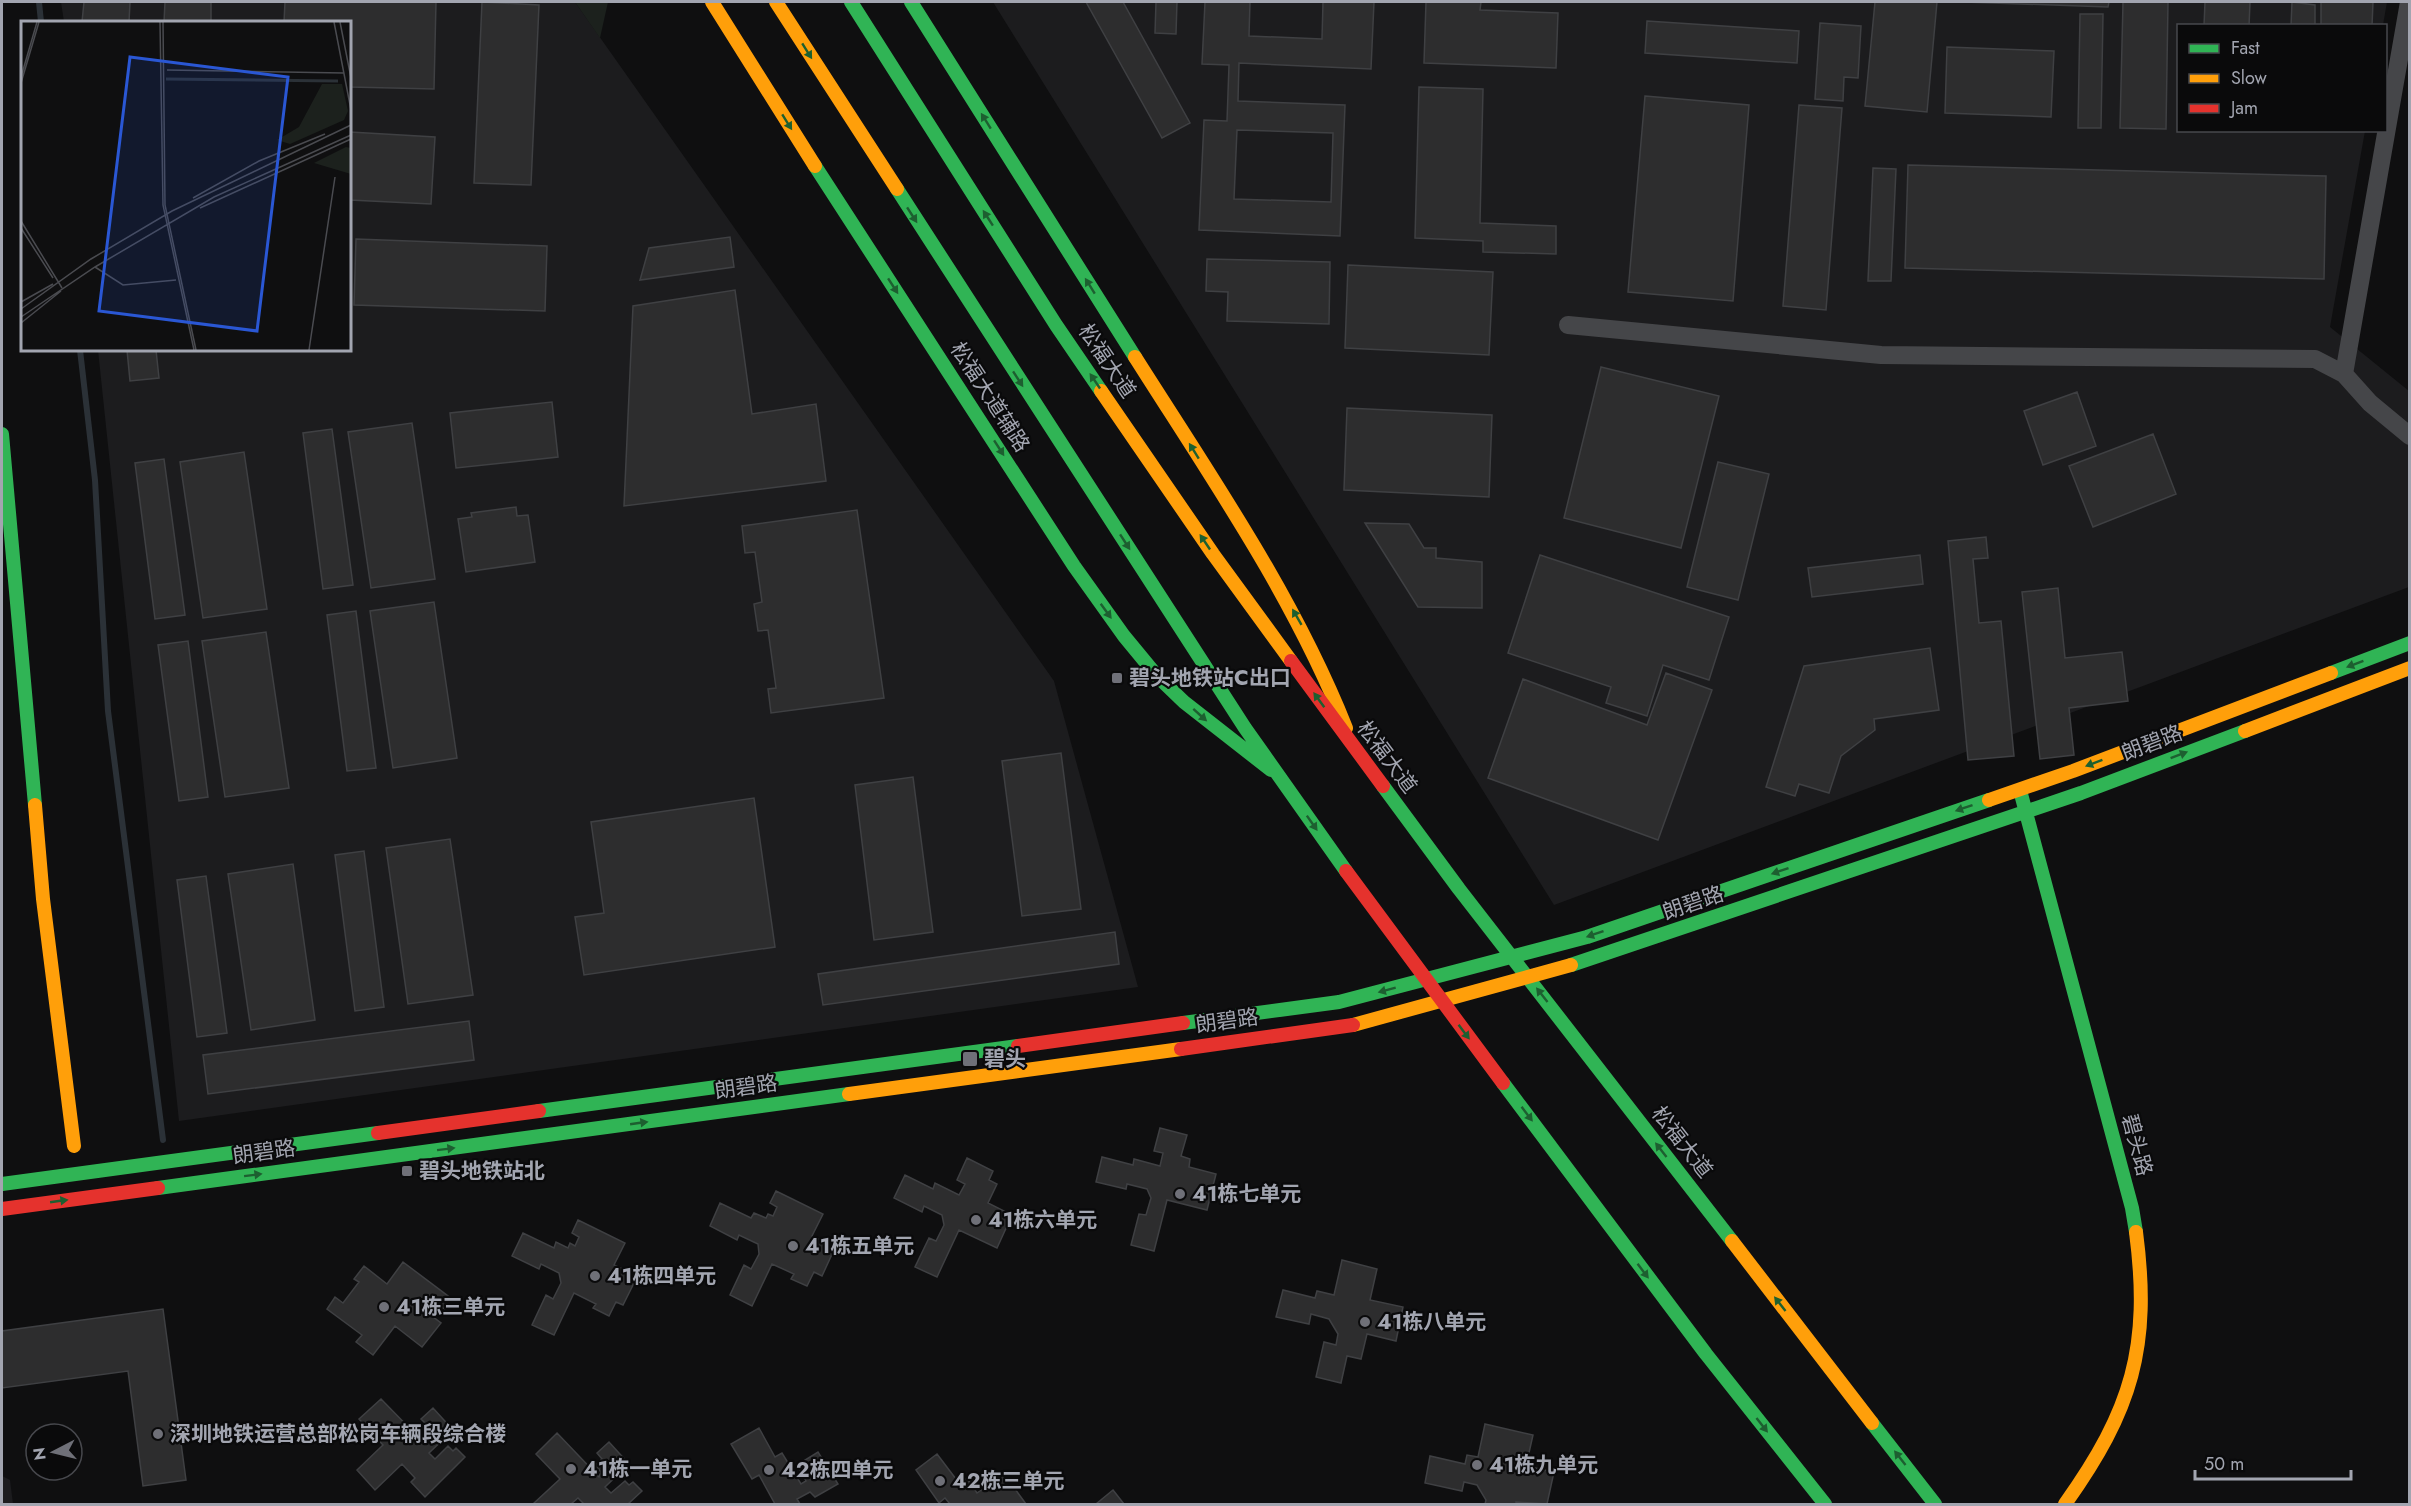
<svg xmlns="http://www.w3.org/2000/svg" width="2411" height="1506" font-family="Jost,'Noto Sans SC',sans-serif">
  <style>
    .built { fill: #1c1c1e }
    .green { fill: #1c211d }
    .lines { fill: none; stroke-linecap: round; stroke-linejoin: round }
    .stream { stroke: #2b3137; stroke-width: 6 }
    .building { fill: #2d2d2e; stroke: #3f4043; stroke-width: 1.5; fill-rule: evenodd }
    .street { stroke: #454649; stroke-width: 18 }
    .fast { stroke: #30b455; stroke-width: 14 }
    .slow { stroke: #ff9f0a; stroke-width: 14 }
    .jam { stroke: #e5322d; stroke-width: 14 }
    .oneway { fill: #1d5f30 }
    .poi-dot { fill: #6f7078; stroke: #0a0a0b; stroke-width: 2 }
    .labels { text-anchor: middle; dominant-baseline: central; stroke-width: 4.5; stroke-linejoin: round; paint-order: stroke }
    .street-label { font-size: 21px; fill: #a2a5b0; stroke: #0a0a0b }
    .poi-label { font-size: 21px; font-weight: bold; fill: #a2a5b0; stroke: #0a0a0b; text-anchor: start }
    .inset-river { fill: none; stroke: #2b3137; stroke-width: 3 }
    .inset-road { fill: none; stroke: #4a4b50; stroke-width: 1.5 }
    .view { fill: #2a57d4; fill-opacity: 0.15; stroke: #2a57d4; stroke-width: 3 }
    .inset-edge { fill: none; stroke: #a2a5b0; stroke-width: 3 }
  </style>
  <rect width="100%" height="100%" fill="#0f0f10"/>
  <path class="built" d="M 61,2 L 575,2 L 1054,681 L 1138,987 L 179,1121 L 98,350 L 350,350 L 350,22 L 64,22 Z
    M 993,2 L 2387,2 L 2383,25 L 2178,26 L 2178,130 L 2365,131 L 2330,327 L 2409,391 L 2409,587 L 1554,905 Z
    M 2,1476 L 10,1480 L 13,1504 L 2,1504 Z"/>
  <path class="green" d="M 575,2 L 608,2 L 600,38 Z"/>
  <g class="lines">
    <path class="stream" d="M 39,2 L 41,22
      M 80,350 L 95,480 L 108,711 L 163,1140"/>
  </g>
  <path class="building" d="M 84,2 L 130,2 L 129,22 L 82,22 Z
    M 165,2 L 211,2 L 211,22 L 164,22 Z
    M 285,2 L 436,2 L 434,89 L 350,87 L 350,22 L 284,22 Z
    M 482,2 L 539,5 L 531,185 L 474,183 Z
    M 1086,2 L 1123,2 L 1190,123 L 1162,138 Z
    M 1156,2 L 1177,2 L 1176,34 L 1155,33 Z
    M 1205,2 L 1250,2 L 1249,36 L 1322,39 L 1323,2 L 1374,2 L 1371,69 L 1239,63 L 1238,101 L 1345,105 L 1340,236 L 1199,230 L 1204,120 L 1227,121 L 1229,65 L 1202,64 ZM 1237,130 L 1333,133 L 1331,202 L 1234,199 Z
    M 1426,2 L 1481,2 L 1480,10 L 1558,13 L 1556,68 L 1424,63 Z
    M 1875,2 L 1937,2 L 1927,112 L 1865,106 Z
    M 1964,2 L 2109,2 L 2108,7 Z
    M 2123,2 L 2168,2 L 2166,129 L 2120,128 Z
    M 2205,2 L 2250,2 L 2249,26 L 2204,26 Z
    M 2292,2 L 2315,5 L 2315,26 L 2291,26 Z
    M 2321,2 L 2373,2 L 2372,26 L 2321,26 Z
    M 2080,14 L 2103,14 L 2101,128 L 2078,128 Z
    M 1647,21 L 1799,31 L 1797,63 L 1645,53 Z
    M 1820,23 L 1861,26 L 1858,78 L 1844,77 L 1843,101 L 1815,99 Z
    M 1947,47 L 2054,51 L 2051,117 L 1945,113 Z
    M 1419,87 L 1483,89 L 1480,223 L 1556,226 L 1556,254 L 1483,252 L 1483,241 L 1415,238 Z
    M 1645,96 L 1749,105 L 1733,301 L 1628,292 Z
    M 1799,105 L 1842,108 L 1826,310 L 1783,306 Z
    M 350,132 L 435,137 L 431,204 L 350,200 Z
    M 1908,165 L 2326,176 L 2324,279 L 1905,268 Z
    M 1873,168 L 1896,169 L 1891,281 L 1868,281 Z
    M 730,237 L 734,267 L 640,280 L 649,248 Z
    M 356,239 L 547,246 L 545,311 L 354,305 Z
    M 1207,259 L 1330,262 L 1329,324 L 1227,321 L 1228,292 L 1206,291 Z
    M 1348,265 L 1493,272 L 1489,355 L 1345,348 Z
    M 735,290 L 752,414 L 816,404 L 826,481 L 624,506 L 633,306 Z
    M 127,350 L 156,350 L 159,378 L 130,381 Z
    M 1601,367 L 1719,396 L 1681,548 L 1564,518 Z
    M 2077,392 L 2096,446 L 2043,465 L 2024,411 Z
    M 552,402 L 558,457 L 456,468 L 450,413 Z
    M 1347,408 L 1492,415 L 1489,497 L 1344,490 Z
    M 412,423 L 435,579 L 371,588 L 348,432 Z
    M 332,429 L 353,585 L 323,589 L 303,433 Z
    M 2153,434 L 2176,494 L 2093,527 L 2069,466 Z
    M 244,452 L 267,609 L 203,618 L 180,462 Z
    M 164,459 L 185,615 L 155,619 L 135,463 Z
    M 1718,462 L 1769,474 L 1738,600 L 1687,587 Z
    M 516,507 L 517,516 L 528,515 L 535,562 L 466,572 L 458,519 L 472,517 L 471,513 Z
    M 857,510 L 884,698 L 771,713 L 768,689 L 776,688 L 768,630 L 758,631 L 754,604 L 762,602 L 755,552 L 745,553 L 742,526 Z
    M 1365,523 L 1409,524 L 1424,548 L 1436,548 L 1436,558 L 1482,562 L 1482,608 L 1418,607 Z
    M 1986,537 L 1988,558 L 1973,559 L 1979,623 L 2001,621 L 2014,756 L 1968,760 L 1948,541 Z
    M 1540,555 L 1729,617 L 1709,680 L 1663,665 L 1647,716 L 1606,703 L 1611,687 L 1508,653 Z
    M 1920,555 L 1923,584 L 1812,597 L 1808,568 Z
    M 2058,588 L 2065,658 L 2122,652 L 2128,701 L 2069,708 L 2074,755 L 2040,759 L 2022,592 Z
    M 434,602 L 457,758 L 393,768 L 370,611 Z
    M 356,611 L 376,768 L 347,771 L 327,615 Z
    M 266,632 L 289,788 L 225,797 L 202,641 Z
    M 188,641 L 208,797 L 179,801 L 158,645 Z
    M 1930,648 L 1939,710 L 1874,719 L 1875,730 L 1841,756 L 1829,793 L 1799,784 L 1795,796 L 1766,787 L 1804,666 Z
    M 1666,673 L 1712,690 L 1658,840 L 1488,778 L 1523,679 L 1647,725 Z
    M 1061,753 L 1081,909 L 1022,916 L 1002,761 Z
    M 913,777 L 933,932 L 874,940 L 855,785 Z
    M 754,798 L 775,947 L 584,975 L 575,917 L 604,913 L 591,822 Z
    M 450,839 L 473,995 L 408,1004 L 386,848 Z
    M 364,851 L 384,1007 L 355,1011 L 335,855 Z
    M 293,864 L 315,1020 L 251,1030 L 228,874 Z
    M 206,876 L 227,1033 L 197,1037 L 177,880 Z
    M 1115,932 L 1119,964 L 823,1005 L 818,974 Z
    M 469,1021 L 474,1060 L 208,1094 L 203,1055 Z
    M 1160,1128 L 1187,1135 L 1181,1156 L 1190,1159 L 1189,1167 L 1216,1174 L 1207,1210 L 1167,1200 L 1154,1251 L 1131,1245 L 1139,1214 L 1146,1215 L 1151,1198 L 1147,1189 L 1127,1184 L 1126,1189 L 1096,1182 L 1102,1157 L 1133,1165 L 1134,1159 L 1160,1166 L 1163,1153 L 1154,1151 Z
    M 967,1158 L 993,1171 L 989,1180 L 997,1184 L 988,1203 L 1012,1215 L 997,1248 L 959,1230 L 937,1277 L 915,1267 L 929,1238 L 936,1241 L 944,1225 L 942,1215 L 924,1206 L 922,1212 L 894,1198 L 905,1175 L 933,1189 L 935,1183 L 959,1195 L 965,1184 L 957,1180 Z
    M 776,1191 L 823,1214 L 812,1236 L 829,1244 L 827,1249 L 833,1252 L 822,1276 L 814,1272 L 807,1286 L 791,1279 L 794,1274 L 772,1264 L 752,1306 L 730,1295 L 744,1265 L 751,1269 L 759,1254 L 758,1244 L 739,1235 L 737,1240 L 710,1226 L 720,1203 L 751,1218 L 754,1213 L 766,1218 L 768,1214 L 773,1216 L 777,1207 L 770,1203 Z
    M 578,1220 L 625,1243 L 614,1265 L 631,1273 L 629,1278 L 635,1281 L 623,1305 L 616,1302 L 609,1316 L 593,1308 L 596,1304 L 574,1293 L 554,1335 L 532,1325 L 546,1295 L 553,1299 L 561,1283 L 559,1273 L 541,1264 L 539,1269 L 512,1256 L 523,1233 L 554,1248 L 556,1242 L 568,1248 L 570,1243 L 575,1246 L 579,1237 L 572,1233 Z
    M 1342,1260 L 1377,1269 L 1370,1300 L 1403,1307 L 1396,1341 L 1367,1334 L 1361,1359 L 1347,1356 L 1341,1383 L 1316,1377 L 1324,1342 L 1336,1345 L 1338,1334 L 1329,1319 L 1311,1314 L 1309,1324 L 1276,1317 L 1283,1290 L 1315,1298 L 1317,1291 L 1334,1295 Z
    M 403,1262 L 452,1299 L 445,1309 L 440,1306 L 432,1316 L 441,1323 L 422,1347 L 395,1326 L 373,1355 L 356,1342 L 362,1335 L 327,1309 L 335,1297 L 343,1303 L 359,1282 L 354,1279 L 364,1266 L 387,1284 Z
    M 163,1309 L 186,1480 L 143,1486 L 128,1371 L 2,1388 L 2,1331 Z
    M 381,1399 L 423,1442 L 425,1438 L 419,1431 L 426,1424 L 421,1419 L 433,1408 L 453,1430 L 429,1453 L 435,1459 L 448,1446 L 453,1451 L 456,1448 L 465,1457 L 425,1497 L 411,1482 L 415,1478 L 402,1464 L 375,1490 L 357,1470 L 383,1445 L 359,1419 Z
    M 1485,1424 L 1533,1435 L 1526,1466 L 1554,1472 L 1547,1504 L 1516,1502 L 1516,1504 L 1485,1504 L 1486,1500 L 1477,1485 L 1464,1482 L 1462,1491 L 1425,1483 L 1430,1456 L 1465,1464 L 1467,1455 L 1478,1457 Z
    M 759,1428 L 775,1457 L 782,1453 L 801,1484 L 806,1481 L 797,1465 L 818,1452 L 838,1484 L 815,1497 L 810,1492 L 797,1499 L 800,1504 L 775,1504 L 759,1475 L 752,1479 L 731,1444 Z
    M 557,1433 L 599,1477 L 601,1472 L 595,1465 L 602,1459 L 597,1453 L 609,1442 L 629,1464 L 605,1487 L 611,1493 L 625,1481 L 629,1485 L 633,1482 L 642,1491 L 628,1504 L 584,1504 L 578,1498 L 571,1504 L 533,1504 L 560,1479 L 536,1454 Z
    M 937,1454 L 959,1483 L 967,1478 L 977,1493 L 1004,1474 L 1026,1504 L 950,1504 L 945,1498 L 939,1503 L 916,1470 Z
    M 1113,1490 L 1124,1504 L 1096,1504 Z"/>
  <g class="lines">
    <path class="street" d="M 1568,325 L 1881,355 L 2315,359 L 2344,374 L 2370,403 L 2410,436
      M 2344,374 L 2409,2"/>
    <path class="fast" d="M 851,2 L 1056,325 L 1101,391
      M 911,2 L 1135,357
      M 815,166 L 1074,566 L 1124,636 L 1157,676 L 1184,702 L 1271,770
      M 897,189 L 1245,728 L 1346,871
      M 2,434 L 35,805
      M 2331,673 L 2410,643
      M 1383,786 L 1459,889 L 1732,1241
      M 2021,794 L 2132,1208 L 2136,1232
      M 1571,965 L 2081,793 L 2245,731
      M 1183,1023 L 1339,1002 L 1587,937 L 1989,800
      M 1503,1083 L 1706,1354 L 1825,1504
      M 539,1111 L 1018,1046
      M 2,1184 L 378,1133
      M 158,1188 L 849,1094
      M 1872,1423 L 1935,1504"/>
    <path class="slow" d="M 712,2 L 815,166
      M 776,2 L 897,189
      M 1135,357 C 1211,477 1293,595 1346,728
      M 1101,391 L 1213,554 L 1291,661
      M 2245,731 L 2410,668
      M 1989,800 L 2073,771 L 2331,673
      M 35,805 L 43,899 L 74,1146
      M 1353,1025 L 1571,965
      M 849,1094 L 1181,1049
      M 1732,1241 L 1872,1423
      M 2065,1504 C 2132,1410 2151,1347 2136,1232"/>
    <path class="jam" d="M 1291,661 L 1383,786
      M 1346,871 L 1503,1083
      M 1018,1046 L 1183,1023
      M 1181,1049 L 1353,1025
      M 378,1133 L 539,1111
      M 2,1209 L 158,1188"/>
  </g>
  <defs><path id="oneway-solid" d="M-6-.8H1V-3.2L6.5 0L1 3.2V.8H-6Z" transform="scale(1.5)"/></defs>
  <g class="oneway">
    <use href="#oneway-solid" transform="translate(807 51) rotate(58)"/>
    <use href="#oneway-solid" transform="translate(986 121) rotate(-122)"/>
    <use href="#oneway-solid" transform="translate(787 122) rotate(58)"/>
    <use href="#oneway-solid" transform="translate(912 215) rotate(57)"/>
    <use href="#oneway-solid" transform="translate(988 218) rotate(-123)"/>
    <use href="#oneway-solid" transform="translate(893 286) rotate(57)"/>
    <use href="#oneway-solid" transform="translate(1090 286) rotate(-122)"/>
    <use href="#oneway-solid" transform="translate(1018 379) rotate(57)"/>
    <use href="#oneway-solid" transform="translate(1095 381) rotate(-124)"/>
    <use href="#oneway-solid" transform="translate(999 448) rotate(57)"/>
    <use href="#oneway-solid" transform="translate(1194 451) rotate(-122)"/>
    <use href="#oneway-solid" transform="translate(1125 542) rotate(57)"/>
    <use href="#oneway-solid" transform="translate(1205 542) rotate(-124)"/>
    <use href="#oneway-solid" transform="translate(1106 611) rotate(54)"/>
    <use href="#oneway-solid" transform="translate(1297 617) rotate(-120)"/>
    <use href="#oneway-solid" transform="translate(2355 664) rotate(159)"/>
    <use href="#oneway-solid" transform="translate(1319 700) rotate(-126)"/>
    <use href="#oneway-solid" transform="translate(1200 715) rotate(42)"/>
    <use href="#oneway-solid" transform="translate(2179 755) rotate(-21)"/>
    <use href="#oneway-solid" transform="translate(2094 763) rotate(159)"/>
    <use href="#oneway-solid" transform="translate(1964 808) rotate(161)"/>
    <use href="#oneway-solid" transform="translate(1312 823) rotate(55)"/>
    <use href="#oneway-solid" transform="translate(1780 871) rotate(161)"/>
    <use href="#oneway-solid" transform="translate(1595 934) rotate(161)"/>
    <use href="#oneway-solid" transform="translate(1387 990) rotate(165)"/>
    <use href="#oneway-solid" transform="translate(1542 995) rotate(-128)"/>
    <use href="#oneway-solid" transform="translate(1464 1032) rotate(53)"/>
    <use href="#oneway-solid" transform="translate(1527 1114) rotate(53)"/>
    <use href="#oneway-solid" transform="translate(639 1123) rotate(-8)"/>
    <use href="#oneway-solid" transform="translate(446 1149) rotate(-7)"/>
    <use href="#oneway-solid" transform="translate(1661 1150) rotate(-128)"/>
    <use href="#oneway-solid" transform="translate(253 1175) rotate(-7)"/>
    <use href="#oneway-solid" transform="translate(59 1201) rotate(-8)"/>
    <use href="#oneway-solid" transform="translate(1643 1271) rotate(53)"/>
    <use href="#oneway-solid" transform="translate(1780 1304) rotate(-128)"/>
    <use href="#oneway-solid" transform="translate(1762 1425) rotate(52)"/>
    <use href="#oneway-solid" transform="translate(1900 1458) rotate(-128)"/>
  </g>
  <g class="poi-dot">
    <rect x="1111" y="672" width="12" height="12" rx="3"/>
    <rect x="962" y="1051" width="16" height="16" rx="3"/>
    <rect x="401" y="1165" width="12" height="12" rx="3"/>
    <circle cx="1180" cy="1194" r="6"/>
    <circle cx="976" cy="1220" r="6"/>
    <circle cx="793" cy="1246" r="6"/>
    <circle cx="595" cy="1276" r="6"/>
    <circle cx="384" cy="1307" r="6"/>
    <circle cx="1365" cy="1322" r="6"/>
    <circle cx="158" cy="1434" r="6"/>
    <circle cx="1477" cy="1465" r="6"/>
    <circle cx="571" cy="1469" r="6"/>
    <circle cx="769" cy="1470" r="6"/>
    <circle cx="940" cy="1481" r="6"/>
  </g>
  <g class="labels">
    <g class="street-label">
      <text transform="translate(1107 361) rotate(56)">松福大道</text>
      <text transform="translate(990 397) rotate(57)">松福大道辅路</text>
      <text transform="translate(2152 743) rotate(-21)">朗碧路</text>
      <text transform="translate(1387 757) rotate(53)">松福大道</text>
      <text transform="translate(1693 903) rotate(-19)">朗碧路</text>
      <text transform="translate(1227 1021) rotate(-8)">朗碧路</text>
      <text transform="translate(746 1087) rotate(-8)">朗碧路</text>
      <text transform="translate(1682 1142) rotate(52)">松福大道</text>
      <text transform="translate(2137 1145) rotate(75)">碧头路</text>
      <text transform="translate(264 1152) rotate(-8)">朗碧路</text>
    </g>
    <g class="poi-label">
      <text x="1129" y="678">碧头地铁站C出口</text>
      <text x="984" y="1059">碧头</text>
      <text x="419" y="1171">碧头地铁站北</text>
      <text x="1192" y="1194">41栋七单元</text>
      <text x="988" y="1220">41栋六单元</text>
      <text x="805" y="1246">41栋五单元</text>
      <text x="607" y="1276">41栋四单元</text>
      <text x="396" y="1307">41栋三单元</text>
      <text x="1377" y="1322">41栋八单元</text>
      <text x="170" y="1434">深圳地铁运营总部松岗车辆段综合楼</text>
      <text x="1489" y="1465">41栋九单元</text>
      <text x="583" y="1469">41栋一单元</text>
      <text x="781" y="1470">42栋四单元</text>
      <text x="952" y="1481">42栋三单元</text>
    </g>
  </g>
  <g transform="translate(21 21)">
    <rect width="330" height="330" fill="#0f0f10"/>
    <path d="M 301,63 L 321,63 L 327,90 L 323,99 L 269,123 L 256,119 L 278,106 ZM 325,126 L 330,127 L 330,153 L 293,142 Z" fill="#1c211d"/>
    <path class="inset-river" d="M 145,58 L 317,60"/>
    <path class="inset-road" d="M 139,1 L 142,184 L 173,329M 142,1 L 144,184 L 175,329M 313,1 L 330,89M 319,1 L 330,57M 146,49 L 323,52M 0,56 L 16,1M 0,62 L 18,1M 172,177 L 238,140 L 304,113M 179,187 L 330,118M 0,200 L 41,267M 0,207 L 32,257M 74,246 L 102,264 L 155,259M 0,281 L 32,263M 0,288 L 70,238 L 151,190 L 330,104M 0,296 L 74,246 L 193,176 L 330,114M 0,302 L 40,270M 288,329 L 314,156"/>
    <path class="view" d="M 109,36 L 267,56 L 236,310 L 78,290 Z"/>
    <rect width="330" height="330" class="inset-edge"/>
  </g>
  <rect width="2411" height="1506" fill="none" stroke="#a2a5b0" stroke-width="6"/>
  <rect x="2177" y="24" width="210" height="108" fill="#0a0a0b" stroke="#47484d" stroke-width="1.5"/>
  <rect x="2189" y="44" width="30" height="9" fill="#30b455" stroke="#47484d" stroke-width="1.5"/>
  <text x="2231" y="54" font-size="18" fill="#a2a5b0">Fast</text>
  <rect x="2189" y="74" width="30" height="9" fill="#ff9f0a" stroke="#47484d" stroke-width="1.5"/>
  <text x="2231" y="84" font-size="18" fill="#a2a5b0">Slow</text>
  <rect x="2189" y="104" width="30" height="9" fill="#e5322d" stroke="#47484d" stroke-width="1.5"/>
  <text x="2231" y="114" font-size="18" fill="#a2a5b0">Jam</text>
  <g transform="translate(54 1452) rotate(263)"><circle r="28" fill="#0a0a0b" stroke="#47484d" stroke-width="1.5"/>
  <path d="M0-4.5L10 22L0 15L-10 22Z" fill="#6f7078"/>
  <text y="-9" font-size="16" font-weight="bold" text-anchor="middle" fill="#a2a5b0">N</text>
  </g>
  <path d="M2195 1470v9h156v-9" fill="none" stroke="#a2a5b0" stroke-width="3"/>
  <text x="2204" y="1470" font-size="18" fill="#a2a5b0" stroke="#0a0a0b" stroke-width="4.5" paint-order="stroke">50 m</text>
</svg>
